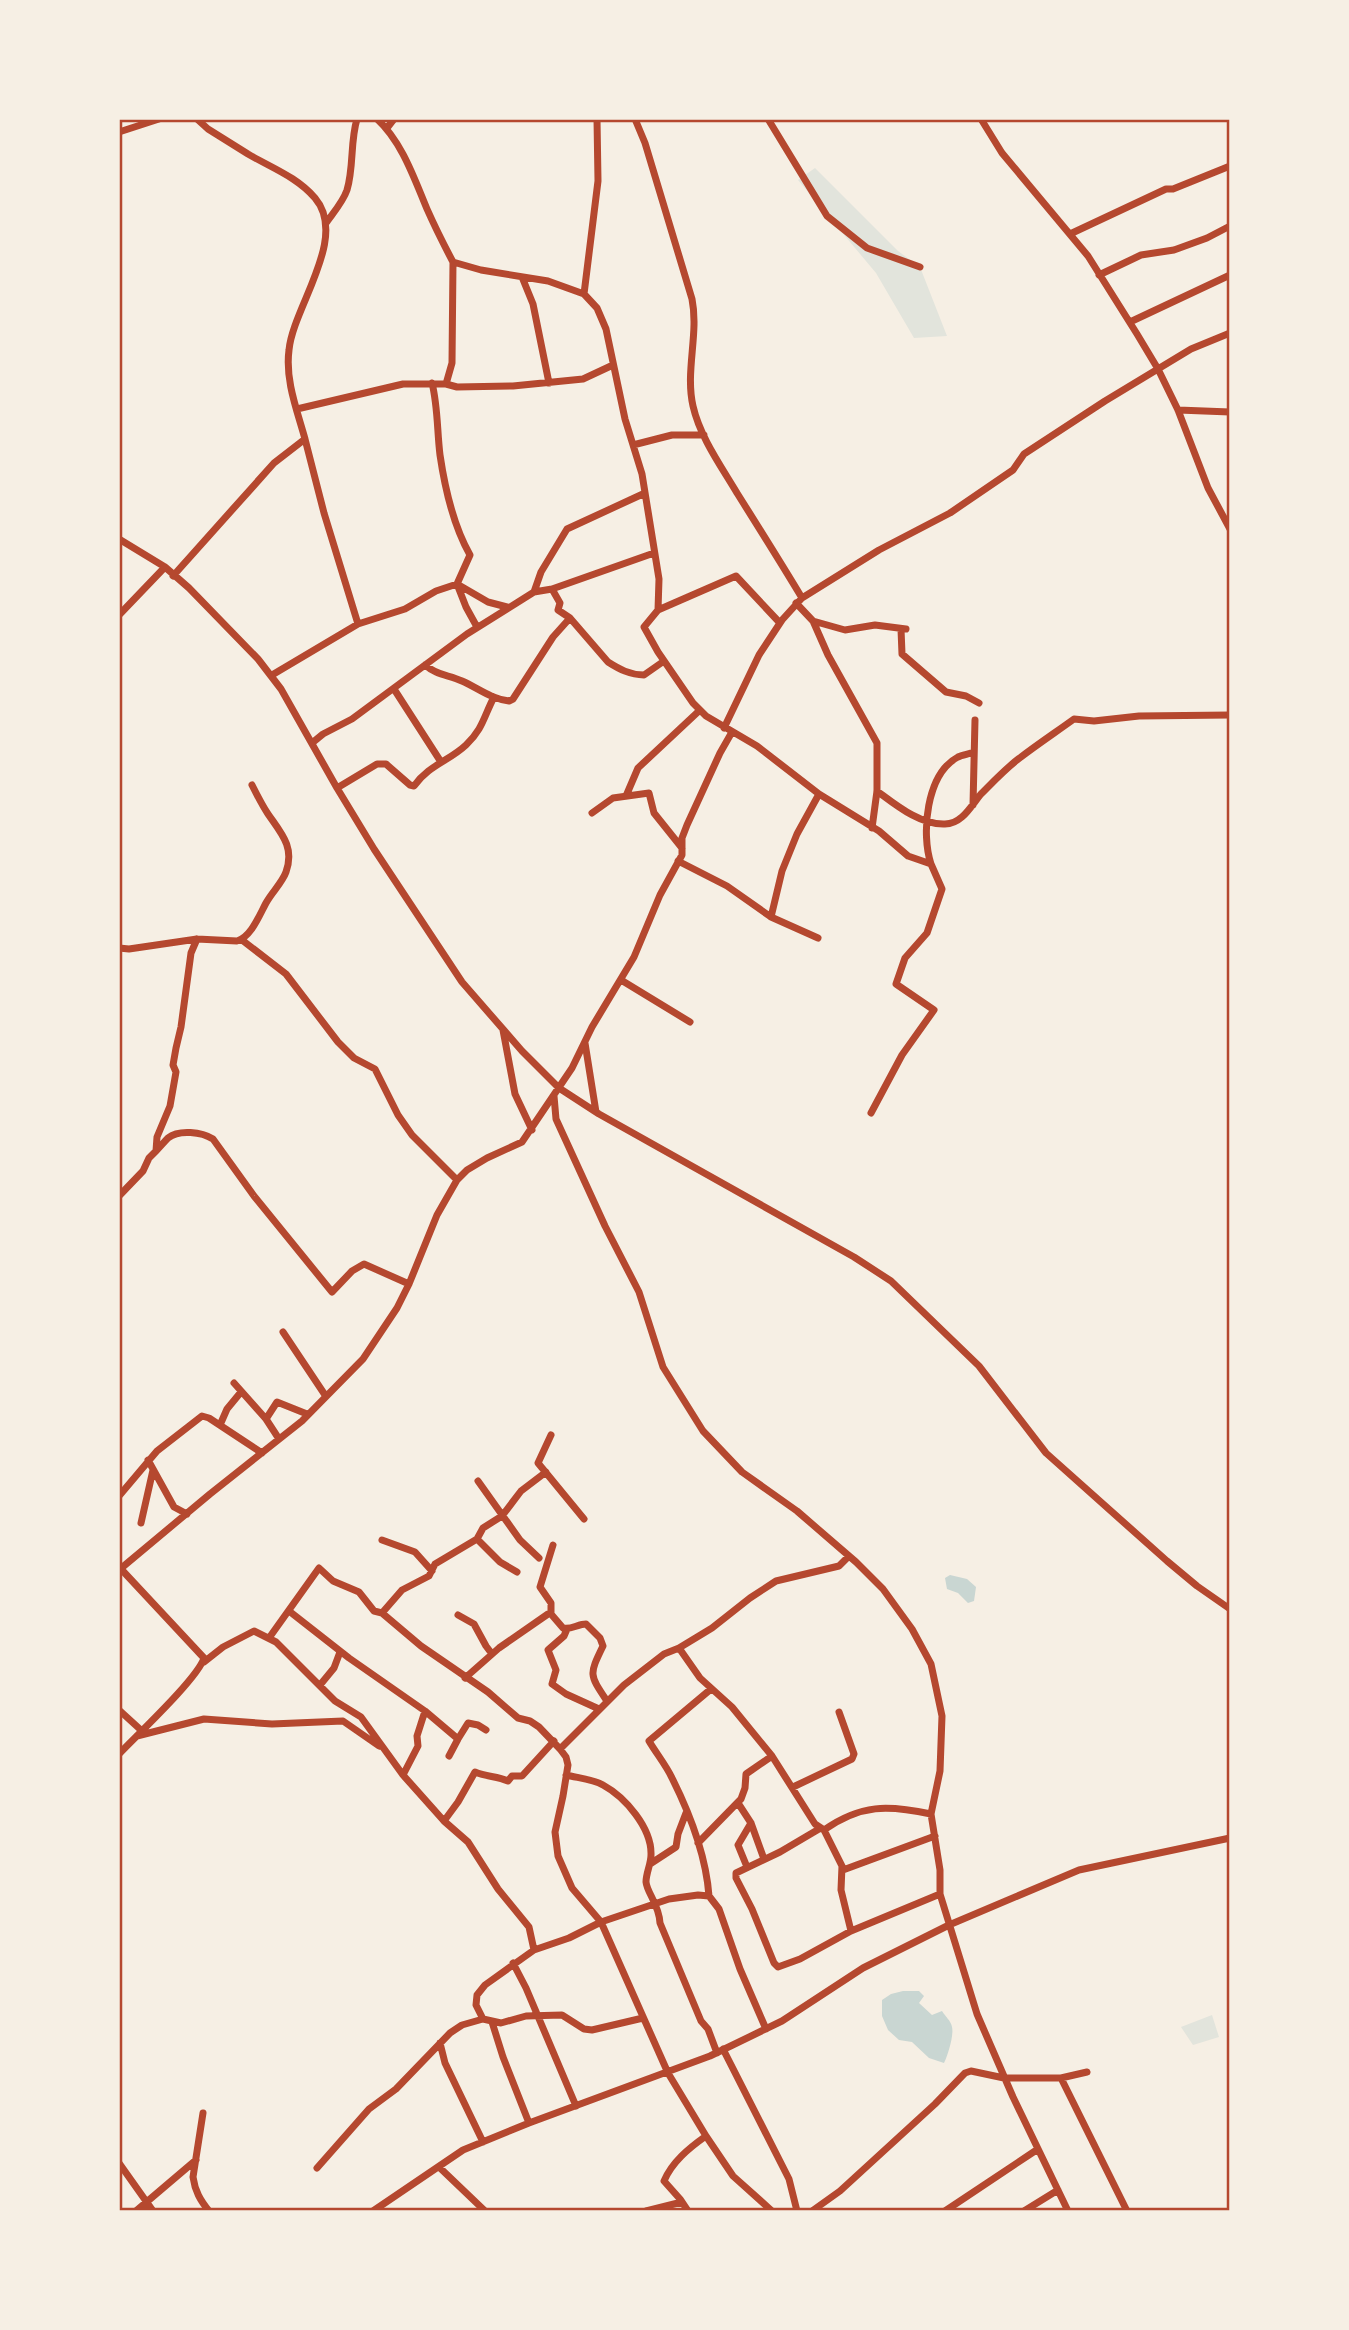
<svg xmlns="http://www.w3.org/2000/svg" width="1349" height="2330" font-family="Raleway,sans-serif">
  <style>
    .green { fill: #e2e4dc }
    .water { fill: #c9d6d2 }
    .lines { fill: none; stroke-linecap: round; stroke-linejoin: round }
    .minor { stroke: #b5482f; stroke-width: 7 }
    .neatline { fill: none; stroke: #b5482f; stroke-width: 2.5 }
  </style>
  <rect width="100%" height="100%" fill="#f6efe4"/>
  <path class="green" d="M 815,168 L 898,251 L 920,267 L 947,336 L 914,338 L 876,273 L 798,180 Z
    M 1212,2015 L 1219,2037 L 1193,2045 L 1181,2027 Z"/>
  <path class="water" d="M 950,1575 L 967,1579 L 976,1587 L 974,1601 L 968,1603 L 958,1593 L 947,1589 L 945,1578 Z
    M 903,1991 L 919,1991 L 924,1996 L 919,2003 L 932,2015 L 942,2011 C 945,2016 951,2021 952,2027 C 954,2035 948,2055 944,2063 L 929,2058 L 912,2042 L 899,2040 L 888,2030 L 882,2016 L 882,2000 L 891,1994 Z"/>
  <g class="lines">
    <path class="minor" d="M 377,119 C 402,142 414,178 427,209 C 435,227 444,245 453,262 L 481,270 L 548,281 L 584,294 L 597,308 L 606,329 L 625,419 L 642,474 L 659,579 L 658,610 L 644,627 L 658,652 L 693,703 L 706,716 L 757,746 L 819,794 L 879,831 L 908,856 L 931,864 L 942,889 L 927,933 L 905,958 L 896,984 L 934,1010 L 902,1055 L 871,1113
      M 635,119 L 645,143 L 692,299 C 699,334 685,371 693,406 C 700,437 721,466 737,493 C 759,528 781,563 802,598
      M 768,119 L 827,216 L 867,248 L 920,267
      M 981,119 L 1002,153 L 1088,256 L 1137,334 L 1158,369 L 1178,410 L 1208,488 L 1230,529
      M 387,128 L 394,119
      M 119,132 L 159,119
      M 326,223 C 333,213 343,202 347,190 C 354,167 350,142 357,119
      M 1070,234 L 1166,189 L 1173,189 L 1230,166
      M 1099,275 L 1141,255 L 1174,250 L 1207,238 L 1230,226
      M 522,277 L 533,304 L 549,383
      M 584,294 L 598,181 L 597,119
      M 1130,322 L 1230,275
      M 432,383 C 438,407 437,431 440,455 C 445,489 453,525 470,555 L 457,584 L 466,607 L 477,627
      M 446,384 L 457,387 L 513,386 L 583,379 L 613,365
      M 297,409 L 403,384 L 446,384 L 452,363 L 453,262
      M 1178,410 L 1230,412
      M 633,445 L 672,435 L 704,435
      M 119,539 L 165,567 L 189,588 L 258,659 L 281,689 L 337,788 L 374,849 L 462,982 L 522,1051 L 559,1088 L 599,1114 L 854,1257 L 891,1281 L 979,1366 L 1046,1453 L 1167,1561 L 1197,1586 L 1230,1609
      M 173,576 L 274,463 L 305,439 C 297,410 285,380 289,350 C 293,307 349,238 315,198 C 297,177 272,168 248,154 C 235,146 221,137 208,129 L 197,119
      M 552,589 L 560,603 L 558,610 L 570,618 L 608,662 C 619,669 630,675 644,675 L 664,661
      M 534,592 L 541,572 L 567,529 L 645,493
      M 796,603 L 813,621 L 828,655 L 877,743 L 877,791 L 872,828
      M 658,610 L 736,576 L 780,623
      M 119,615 L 165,567
      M 813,621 L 845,630 L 875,625 L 906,629
      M 358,624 L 405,609 L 436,591 L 457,584 L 488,602 L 507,607
      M 901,629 L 902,654 L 946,692 L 966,696 L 979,703
      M 425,665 C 436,675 449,675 462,681 C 478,688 491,699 509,701 L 513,699 L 553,637 L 570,618
      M 272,675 L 358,624 L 324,513 L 305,439
      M 394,689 L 441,762
      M 724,728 L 759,655 L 782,620 L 802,598 L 879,550 L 950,513 L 1013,470 L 1024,454 L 1105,401 L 1191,349 L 1230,333
      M 312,743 L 323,734 L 352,719 L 467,634 L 534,592 L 552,589 L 654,553
      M 337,788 L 377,764 L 386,764 L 410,785 L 414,786 C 429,765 449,761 466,745 C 483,729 484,716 494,697
      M 877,791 C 896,805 920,825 945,824 C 962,824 971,806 981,794 C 993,782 1007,767 1021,757 C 1038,744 1056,732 1074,719 L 1094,721 L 1139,716 L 1230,715
      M 626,796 L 638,768 L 700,710
      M 973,805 L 975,720
      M 592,813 L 613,798 L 649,793 L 654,813 L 682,848
      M 678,861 L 727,886 L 771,917 L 818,938
      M 931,864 C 921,834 926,774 958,757 C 962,755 969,754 974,752
      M 771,917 L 782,871 L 797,834 L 819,794
      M 242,940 L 286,974 L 338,1042 L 354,1058 L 375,1069 L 398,1115 L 412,1135 L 457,1180
      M 119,948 L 129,949 L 197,939 L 237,941 C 251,937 259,916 266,903 C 272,892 282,883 286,872 C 295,847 281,833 268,814 C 262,805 257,795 252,785
      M 621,980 L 690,1022
      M 503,1030 L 515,1094 L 532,1130
      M 585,1043 L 596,1112
      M 554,1096 L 556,1119 L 605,1226 L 639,1292 L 663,1367 L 703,1431 L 742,1472 L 797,1511 L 856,1562 L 883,1589 L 912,1629 L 931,1664 L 942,1716 L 940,1771 L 931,1814 L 940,1870 L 940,1894 L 977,2014 L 1013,2097 L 1068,2211
      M 156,1151 C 160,1147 164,1142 168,1138 C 179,1129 202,1132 213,1139 L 254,1196 L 332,1292 L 352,1271 L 364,1264 L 409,1284
      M 119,1196 L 143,1171 L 149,1158 L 156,1151 L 157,1137 L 170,1106 L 176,1072 L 173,1065 L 176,1048 L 181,1027 L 191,953 L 197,939
      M 283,1332 L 325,1395
      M 234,1383 L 266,1419 L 279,1439
      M 266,1419 L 277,1402 L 307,1414
      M 220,1425 L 227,1409 L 241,1392
      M 551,1435 L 538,1463 L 584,1519
      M 148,1460 L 174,1507 L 187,1514
      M 478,1481 L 520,1540 L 539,1558
      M 119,1496 L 157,1451 L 202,1416 L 209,1418 L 262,1453
      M 141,1523 L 153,1470
      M 477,1539 L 500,1562 L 517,1572
      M 382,1540 L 415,1552 L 432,1571
      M 119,1570 L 210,1494 L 302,1421 L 363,1359 L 397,1308 L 409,1284 L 437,1215 L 457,1180 L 467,1170 L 487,1158 L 522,1142 L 572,1068 L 592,1027 L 634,957 L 660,895 L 682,855 L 682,838 L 687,825 L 720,753 L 732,732
      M 289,1611 L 349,1658 L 425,1711 L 458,1739 L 449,1756
      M 382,1613 L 402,1590 L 429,1576 L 435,1564 L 477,1539 L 483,1528 L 502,1516 L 521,1491 L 546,1472
      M 551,1614 L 551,1603 L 540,1587 L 553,1545
      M 458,1615 L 474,1624 L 486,1646 L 492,1654
      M 567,1629 L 564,1636 L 548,1650 L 556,1670 L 552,1684 L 566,1694 L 599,1709
      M 269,1638 L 319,1568 L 333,1581 L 359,1592 L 374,1611 L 382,1613 L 421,1646 L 488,1692 L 518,1718 L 530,1721 L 539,1727 L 560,1749
      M 679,1648 L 700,1678 L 732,1707 L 772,1756 L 815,1824 L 824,1830 L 842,1866 L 841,1890 L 851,1931
      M 204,1662 L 223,1647 L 254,1631 L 276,1642 L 335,1701 L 361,1717 L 403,1775 L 444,1821 L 468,1842 L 498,1889 L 529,1927 L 534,1950
      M 465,1678 L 499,1648 L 548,1614 L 551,1614 L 563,1628 C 571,1630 578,1624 586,1624 L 600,1638 L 603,1646 C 589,1675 589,1674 607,1701
      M 320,1685 L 334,1668 L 340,1652
      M 119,1710 L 142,1731
      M 137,1736 L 204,1719 L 272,1724 L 343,1721 L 379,1746
      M 458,1739 L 468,1723 L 478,1725 L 486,1730
      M 119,1754 C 137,1735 198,1678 204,1658 L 121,1569
      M 403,1775 L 418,1746 L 417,1736 L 425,1711
      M 566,1775 C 578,1778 593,1779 603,1785 C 625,1797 652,1828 651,1855 C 651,1864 646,1873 646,1882 C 647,1893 659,1904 660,1923 L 701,2021 L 708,2029 L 717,2053
      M 793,1787 L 852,1759 L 854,1754 L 839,1712
      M 738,1803 L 751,1823 L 764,1859
      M 444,1821 L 458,1802 L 475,1772 C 487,1777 497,1776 508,1781 L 512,1776 L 522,1776 L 554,1741
      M 819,1829 L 780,1852 L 736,1873 L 736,1878 L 752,1909 L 774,1963 L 778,1967 L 800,1959 L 851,1931 L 940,1894
      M 824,1830 C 861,1804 888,1805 931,1814
      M 698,1843 L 741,1799 L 745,1788 L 746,1774 L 772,1756
      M 650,1864 L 676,1847 L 678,1834 L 686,1813
      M 747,1867 L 738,1845 L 751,1823
      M 843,1870 L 935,1836
      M 709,1896 C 706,1856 690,1814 672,1778 C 666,1765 656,1753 649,1741 L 711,1689
      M 513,1963 L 526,1988 L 576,2106
      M 483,2019 L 476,2005 L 477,1995 L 485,1985 L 534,1950 L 569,1938 L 601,1922 L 669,1899 L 698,1895 L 709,1896 L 719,1909 L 740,1969 L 766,2029
      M 492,2022 L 503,2057 L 529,2123
      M 440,2043 L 445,2063 L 483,2142
      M 723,2049 L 789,2179 L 797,2211
      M 1061,2078 L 1127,2211
      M 203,2113 L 193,2177 C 195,2191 200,2200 209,2211
      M 119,2163 L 153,2211
      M 439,2167 L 485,2211
      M 317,2168 L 369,2109 L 396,2089 L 450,2033 L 462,2025 L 483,2019 L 501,2023 L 526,2016 L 562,2015 L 584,2029 L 592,2030 L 643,2018
      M 136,2211 L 196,2160
      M 373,2211 L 463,2150 L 529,2123 L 710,2056 L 782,2021 L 863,1968 L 949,1925 L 1079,1870 L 1230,1838
      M 646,2211 L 682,2202
      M 688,2211 L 680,2199 L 664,2181 C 672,2162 689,2148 706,2136
      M 772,2211 L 733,2176 L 706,2136 L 668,2073 L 601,1922 L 572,1888 L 558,1856 L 555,1832 L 563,1796 L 568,1765 L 566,1757 L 560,1749 L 624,1685 L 664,1654 L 679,1648 L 712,1628 L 750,1598 L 776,1581 L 839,1566 L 849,1556
      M 812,2211 L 840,2191 L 935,2104 L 965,2073 L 971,2071 L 1004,2078 L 1061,2078 L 1087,2072
      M 945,2211 L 1038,2149
      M 1024,2211 L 1058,2190"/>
  </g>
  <rect width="1349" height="2330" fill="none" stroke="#f6efe4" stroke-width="242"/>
  <rect x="121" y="121" width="1107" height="2088" class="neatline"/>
</svg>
